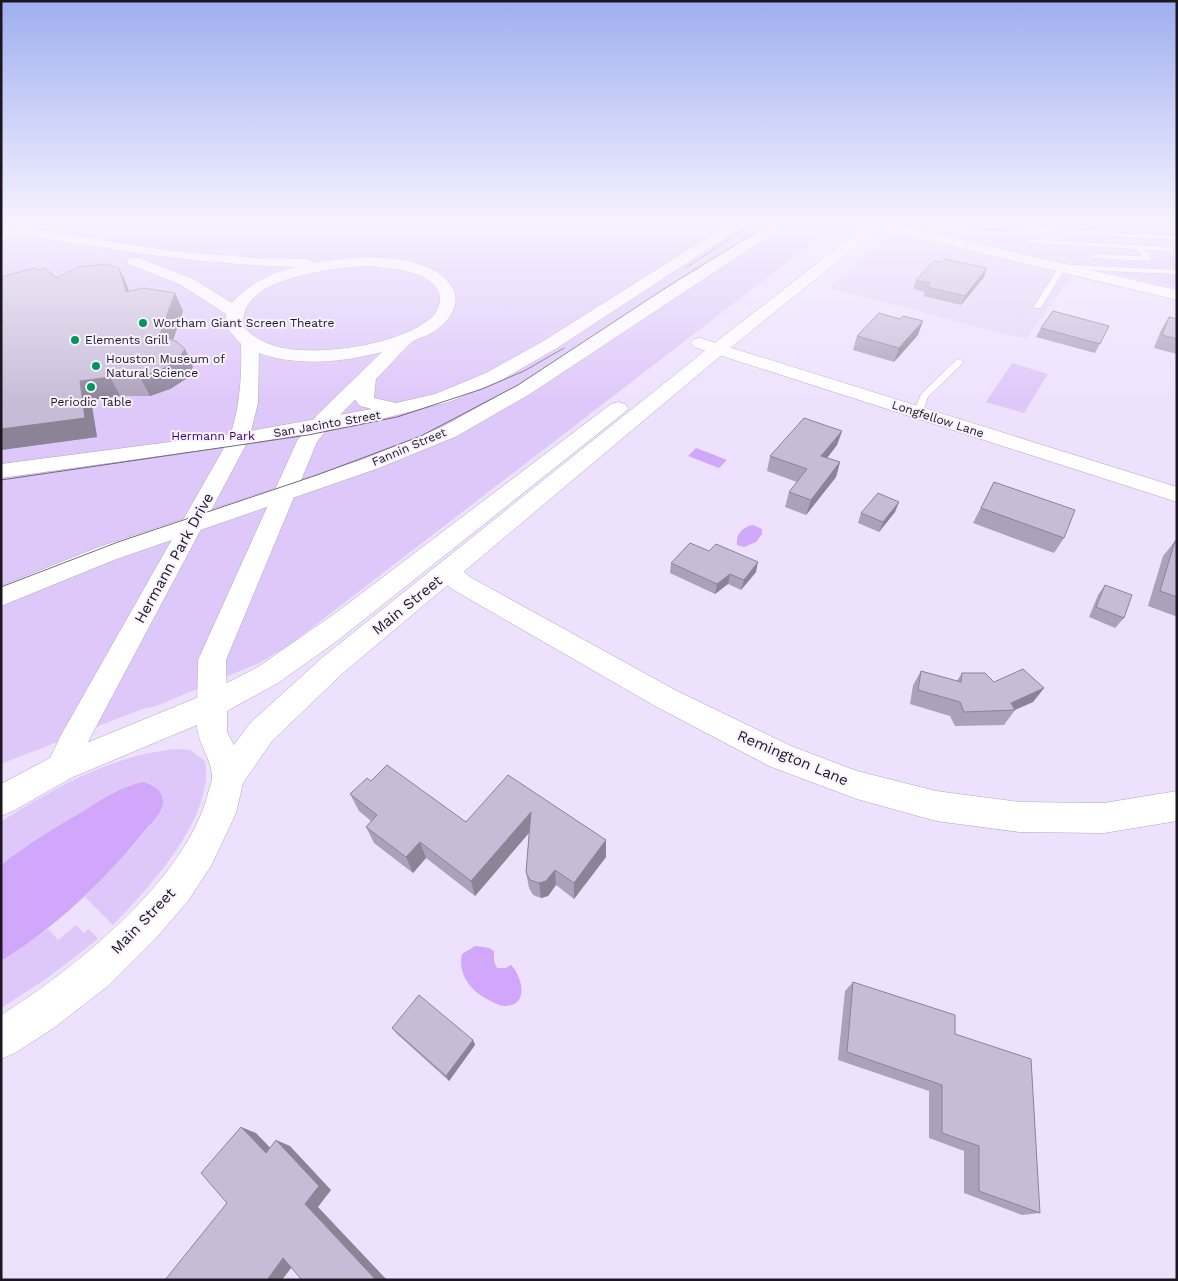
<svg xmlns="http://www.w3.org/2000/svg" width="1178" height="1281" font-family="'Work Sans',sans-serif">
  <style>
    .built { fill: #e4d3f8 }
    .green { fill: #dec7f9 }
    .water { fill: #d0a7fb }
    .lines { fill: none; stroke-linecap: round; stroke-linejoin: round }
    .lane-casing { stroke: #b2a5c1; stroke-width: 1 }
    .street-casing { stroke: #b2a5c1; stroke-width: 1 }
    .secondary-casing { stroke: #b2a5c1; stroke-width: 1 }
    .primary-casing { stroke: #b2a5c1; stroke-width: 1 }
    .lane { fill: #fff; fill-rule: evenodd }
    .street { fill: #fff; fill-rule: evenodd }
    .secondary { fill: #fff; fill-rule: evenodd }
    .primary { fill: #fff; fill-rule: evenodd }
    .tram { stroke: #726a7b; stroke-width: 1 }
    .wall { fill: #aca1ba }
    .shaded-wall { fill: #8c8397 }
    .building { fill: #c8bbd8; stroke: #8c8397 }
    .poi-dot { fill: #039759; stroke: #f7f2fe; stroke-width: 2 }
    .labels { text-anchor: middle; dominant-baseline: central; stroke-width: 4; stroke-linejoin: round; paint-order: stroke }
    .far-poi-label { font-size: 12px; fill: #1b1620; stroke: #f7f2fe; text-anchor: start }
    .far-street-label { font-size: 12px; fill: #1b1620; stroke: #f7f2fe }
    .far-park-label { font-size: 12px; fill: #3f0065; stroke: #f7f2fe }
    .street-label { font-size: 15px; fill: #1b1620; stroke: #f7f2fe }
  </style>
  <rect width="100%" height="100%" fill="#eee1fe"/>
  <path class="built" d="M 902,224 L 1177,224 L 1177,289 L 1078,267 L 1026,339 L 828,288 Z"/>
  <path class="green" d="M 1,224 L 837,224 L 288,646 L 259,663 L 156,706 L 142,709 L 1,764 Z
    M 974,224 L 1177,224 L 1177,236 L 975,224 Z
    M 1160,255 L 1177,256 L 1177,268 L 1107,264 L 1104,261 L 1168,265 Z
    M 1104,270 L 1177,274 L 1177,287 L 1110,271 Z
    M 1012,363 L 1048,374 L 1024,413 L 986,402 Z
    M 178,749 L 190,750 L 205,761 C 215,817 149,888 113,925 L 85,897 C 100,881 162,820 163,801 C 163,794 158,790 153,785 L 130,785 L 59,825 L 20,850 L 1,865 L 1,822 L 7,818 C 59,785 116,754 178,749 Z
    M 76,925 L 84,933 L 89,929 L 98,939 L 46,979 L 1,1008 L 1,961 L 48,929 L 58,940 Z"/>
  <path class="water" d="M 696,448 L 727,460 L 719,468 L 688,456 Z
    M 753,525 L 762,529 L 762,534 L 756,542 L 744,547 L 737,545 C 736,533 743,527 753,525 Z
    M 143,782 C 153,785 163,790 163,802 C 162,814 150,824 143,833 C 102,883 56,927 1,961 L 1,865 C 27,844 56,827 85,810 C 103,799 122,786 143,782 Z
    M 475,946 L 489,948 L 494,951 L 494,961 L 497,968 L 506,968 L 511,965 C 522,976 530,1006 505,1006 C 501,1006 496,1004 493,1002 C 474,994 457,977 462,954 Z"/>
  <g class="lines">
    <defs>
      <path id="lane" d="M 931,224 L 973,224 L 1177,236 L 1177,240 L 934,226 Z
        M 1027,239 L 1170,247 L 1174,249 L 1170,251 L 1144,250 L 1152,259 L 1148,261 L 1095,258 L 1092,258 L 1092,254 L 1142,256 L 1136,249 L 1030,243 L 1027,243 Z
        M 1052,264 L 1177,270 L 1177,274 L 1065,269 L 1041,308 L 1035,308 L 1034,306 L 1058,268 L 1052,268 Z
        M 959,359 L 964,362 L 928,397 L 922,415 L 914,415 L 913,413 L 921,394 L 956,360 Z"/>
      <path id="street" d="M 10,229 L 15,230 L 17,233 L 15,236 L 1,241 L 1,232 Z
        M 700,338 L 1177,487 L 1177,502 L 694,347 L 691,343 L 694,339 Z
        M 448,563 L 457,566 L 470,577 L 675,690 L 791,746 L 857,771 L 936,791 L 1019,802 L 1104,803 L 1177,791 L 1177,821 L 1104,833 L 1019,832 L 936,821 L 857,799 L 769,766 L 655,706 L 452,589 L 439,578 L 435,572 L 439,566 Z"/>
      <path id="secondary" d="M 868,224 L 893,224 L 1177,290 L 1177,300 L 875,228 Z
        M 27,228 L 172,251 L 256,258 L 305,259 L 310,260 L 312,263 C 349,257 401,252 435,271 C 448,279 460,292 454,308 C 450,320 439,329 428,335 C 423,337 415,339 411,343 C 399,354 388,367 377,378 C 356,399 335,418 317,442 L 226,660 L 227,704 L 222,713 L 212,716 L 202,713 L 197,704 L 198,660 L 297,441 L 317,415 L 382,352 C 344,362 298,367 259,353 L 258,403 L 249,439 L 90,738 L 74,775 L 63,779 L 52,775 L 47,765 L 61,735 L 229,439 C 240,408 242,377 241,344 L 227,328 L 226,314 L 181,285 L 129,264 L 127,261 L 129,258 L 139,258 L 193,279 L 232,303 C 247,284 272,273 295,267 C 204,265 116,250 27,236 L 10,237 L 3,233 L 10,229 ZM 367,266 C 388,268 435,270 440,296 C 441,301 438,309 435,314 C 408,345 310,359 272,345 C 261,341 252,336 244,327 C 235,277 334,268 367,266 Z"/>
      <path id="primary" d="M 729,224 L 746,224 L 557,348 L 500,381 L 449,402 L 353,426 L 239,445 L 1,478 L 1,464 L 239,433 L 372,409 L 360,406 L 354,398 L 358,378 L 360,374 L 367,372 L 374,374 L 376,378 L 374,398 L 396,403 L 435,394 L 486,373 L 545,340 Z
        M 770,224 L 787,224 L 530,394 L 457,436 L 379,468 L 114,560 L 1,606 L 1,586 L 96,548 L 364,459 L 442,427 L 516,386 L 652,297 Z
        M 868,224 L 884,224 L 724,353 L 343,673 L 272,741 L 243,783 L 236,813 L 211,866 L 188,901 L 156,938 L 108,986 L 55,1027 L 15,1053 L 1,1059 L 1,1015 C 73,970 183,882 207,797 C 208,792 211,785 212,779 C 213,760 197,743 197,725 L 73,777 L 13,811 L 1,816 L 1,784 L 50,758 L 206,694 L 258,667 L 337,612 L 611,404 L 618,402 L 625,404 L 628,408 L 625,412 L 337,641 L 278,683 L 227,711 L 227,732 L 234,745 L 250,723 L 323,657 L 712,345 Z"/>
    </defs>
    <use href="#lane" class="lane-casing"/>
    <use href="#street" class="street-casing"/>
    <use href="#secondary" class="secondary-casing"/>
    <use href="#primary" class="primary-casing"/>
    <use href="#lane" class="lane"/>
    <use href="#street" class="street"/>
    <use href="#secondary" class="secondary"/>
    <use href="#primary" class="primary"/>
    <path class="tram" d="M 687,267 L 752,224
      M 1,480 L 308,435 L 397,417 L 482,389 L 524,371 L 564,348
      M 1,587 L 118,542 L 317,475 L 421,436 L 518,385 L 670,285 L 769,224"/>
  </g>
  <path class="wall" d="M 941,262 L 987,268 L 984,277 L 961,305 L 923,296 L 925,292 L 913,289 L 916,280 Z
    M 119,268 L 127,285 L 129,292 L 183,311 L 173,340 L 185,349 L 193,367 L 186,379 L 170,389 L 150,396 L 120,396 L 91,400 L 97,437 L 1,450 L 1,277 L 36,270 L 56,278 Z
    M 1169,317 L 1177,319 L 1177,354 L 1154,348 L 1161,330 Z
    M 1109,326 L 1095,353 L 1036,337 L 1041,328 Z
    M 918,335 L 894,362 L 853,350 L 857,336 Z
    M 842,431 L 837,445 L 827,458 L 840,462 L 836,477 L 806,515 L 785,507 L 789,492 L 797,482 L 767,471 L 770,456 Z
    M 994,482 L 1064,538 L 1054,553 L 973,523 Z
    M 899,502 L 895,512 L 879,532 L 858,523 L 861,513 Z
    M 1175,541 L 1177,541 L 1177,614 L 1175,616 L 1148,606 L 1163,556 Z
    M 671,563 L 756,572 L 741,590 L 728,584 L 715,594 L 670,573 Z
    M 1105,585 L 1124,618 L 1115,628 L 1089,617 L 1098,595 Z
    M 921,671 L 957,681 L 962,673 L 994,682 L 1044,688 L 1033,702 L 1015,710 L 1004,725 L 955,726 L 950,716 L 910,704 L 913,685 Z
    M 371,781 L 466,822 L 606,840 L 606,857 L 574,899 L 556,885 L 548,896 L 541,898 L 533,895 L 529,888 L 526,872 L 529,833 L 475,896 L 426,858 L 413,873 L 374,843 L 366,827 L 371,821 L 359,811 L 350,794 Z
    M 853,982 L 955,1034 L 1040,1213 L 1022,1215 L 964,1193 L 964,1151 L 929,1138 L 929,1091 L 838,1060 L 845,991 Z
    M 392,1028 L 473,1040 L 475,1045 L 449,1081 L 397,1034 Z"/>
  <path class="shaded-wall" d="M 119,268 L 127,285 L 134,310 L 126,292 Z
    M 987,268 L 984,277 L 961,305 L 965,296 Z
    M 175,293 L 183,311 L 169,352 L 160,334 Z
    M 923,321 L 918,335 L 894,362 L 899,348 Z
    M 185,349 L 193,367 L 186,379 L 170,389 L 150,396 L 140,377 Z
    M 110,377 L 120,396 L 91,400 L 97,437 L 1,450 L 1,429 L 80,381 Z
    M 842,431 L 837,445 L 817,471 L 821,456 Z
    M 840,462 L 836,477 L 806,515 L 811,500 Z
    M 899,502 L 895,512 L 879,532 L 883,522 Z
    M 758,562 L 756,572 L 741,590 L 744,580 Z
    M 730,574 L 728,584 L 715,594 L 717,584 Z
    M 1044,688 L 1033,702 L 1014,710 L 1011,703 Z
    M 531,812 L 533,828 L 475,896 L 471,881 Z
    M 606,840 L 606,857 L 574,899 L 574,883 Z
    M 420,842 L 426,858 L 413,873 L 406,857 Z
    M 555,870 L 556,885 L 548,896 L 541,898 L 539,883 Z
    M 473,1040 L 475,1045 L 449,1081 L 446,1076 Z
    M 241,1127 L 256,1133 L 280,1158 L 266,1153 Z
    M 276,1140 L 290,1146 L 331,1190 L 318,1207 L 387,1280 L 376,1280 L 305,1204 Z
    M 283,1258 L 298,1259 L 282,1280 L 267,1280 Z"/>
  <path class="building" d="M 944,259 L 987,268 L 965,296 L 927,287 L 930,283 L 916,280 L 934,261 L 941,262 Z
    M 106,264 L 119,268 L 126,292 L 143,288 L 175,293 L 160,334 L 177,342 L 185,349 L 178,360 L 161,370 L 140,377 L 110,377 L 80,381 L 85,418 L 1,429 L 1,277 L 34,268 L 36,270 L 45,268 L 56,278 L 79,267 Z
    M 1053,311 L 1109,326 L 1100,344 L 1041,328 Z
    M 879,313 L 900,319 L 903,316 L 923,321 L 899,348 L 857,336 Z
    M 1169,317 L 1177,319 L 1177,339 L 1162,335 Z
    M 804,418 L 842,431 L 821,456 L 840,462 L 811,500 L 789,492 L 807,469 L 770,456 Z
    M 994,482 L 1075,510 L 1064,538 L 981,508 Z
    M 878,493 L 899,502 L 883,522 L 861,513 Z
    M 1175,541 L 1177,541 L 1177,597 L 1160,591 Z
    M 690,543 L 709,551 L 716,544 L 758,562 L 744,580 L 730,574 L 717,584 L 671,563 Z
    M 1105,585 L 1132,595 L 1124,618 L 1096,607 Z
    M 1023,669 L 1044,688 L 1011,703 L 1015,710 L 964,712 L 960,702 L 918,690 L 921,671 L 961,682 L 962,673 L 985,673 L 994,682 Z
    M 387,765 L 466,822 L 508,775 L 606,840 L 574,883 L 555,870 L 546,881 L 539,883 L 530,880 L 526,872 L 531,812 L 471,881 L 420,842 L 406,857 L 366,827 L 377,815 L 350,794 L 367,778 L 371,781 Z
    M 853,982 L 955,1015 L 955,1034 L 1031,1059 L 1040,1213 L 979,1191 L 979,1146 L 942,1133 L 942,1085 L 847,1052 Z
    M 419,995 L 473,1040 L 446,1076 L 392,1028 Z
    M 241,1127 L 266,1153 L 276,1140 L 319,1186 L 305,1204 L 376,1280 L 302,1280 L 283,1258 L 267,1280 L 165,1280 L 227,1203 L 201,1173 Z"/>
  <linearGradient id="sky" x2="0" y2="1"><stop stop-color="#9eaff0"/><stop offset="0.55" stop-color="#f7f2ff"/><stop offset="1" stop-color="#f7f2ff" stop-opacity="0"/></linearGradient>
  <rect width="1178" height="404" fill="url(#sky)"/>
  <g class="poi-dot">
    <circle cx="143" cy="323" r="5"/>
    <circle cx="75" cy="340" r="5"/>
    <circle cx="96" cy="366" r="5"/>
    <circle cx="91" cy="387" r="5"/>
  </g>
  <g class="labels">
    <g class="far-poi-label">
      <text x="153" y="323">Wortham Giant Screen Theatre</text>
      <text x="85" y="340">Elements Grill</text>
      <text x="106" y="359">Houston Museum of<tspan x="106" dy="14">Natural Science</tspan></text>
      <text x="91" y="402" text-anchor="middle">Periodic Table</text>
    </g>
    <g class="far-street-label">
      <text transform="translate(938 419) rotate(18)">Longfellow Lane</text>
      <text transform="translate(327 424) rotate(-10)">San Jacinto Street</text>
      <text transform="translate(409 447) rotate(-23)">Fannin Street</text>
    </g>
    <g class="far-park-label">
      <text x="213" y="436">Hermann Park</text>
    </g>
    <g class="street-label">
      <text transform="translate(174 558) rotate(-61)">Hermann Park Drive</text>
      <text transform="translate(407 605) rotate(-39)">Main Street</text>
      <text transform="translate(793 758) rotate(23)">Remington Lane</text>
      <text transform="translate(143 921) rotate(-46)">Main Street</text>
    </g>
  </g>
  <rect width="1178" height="1281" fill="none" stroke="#1b1620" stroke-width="5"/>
</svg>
